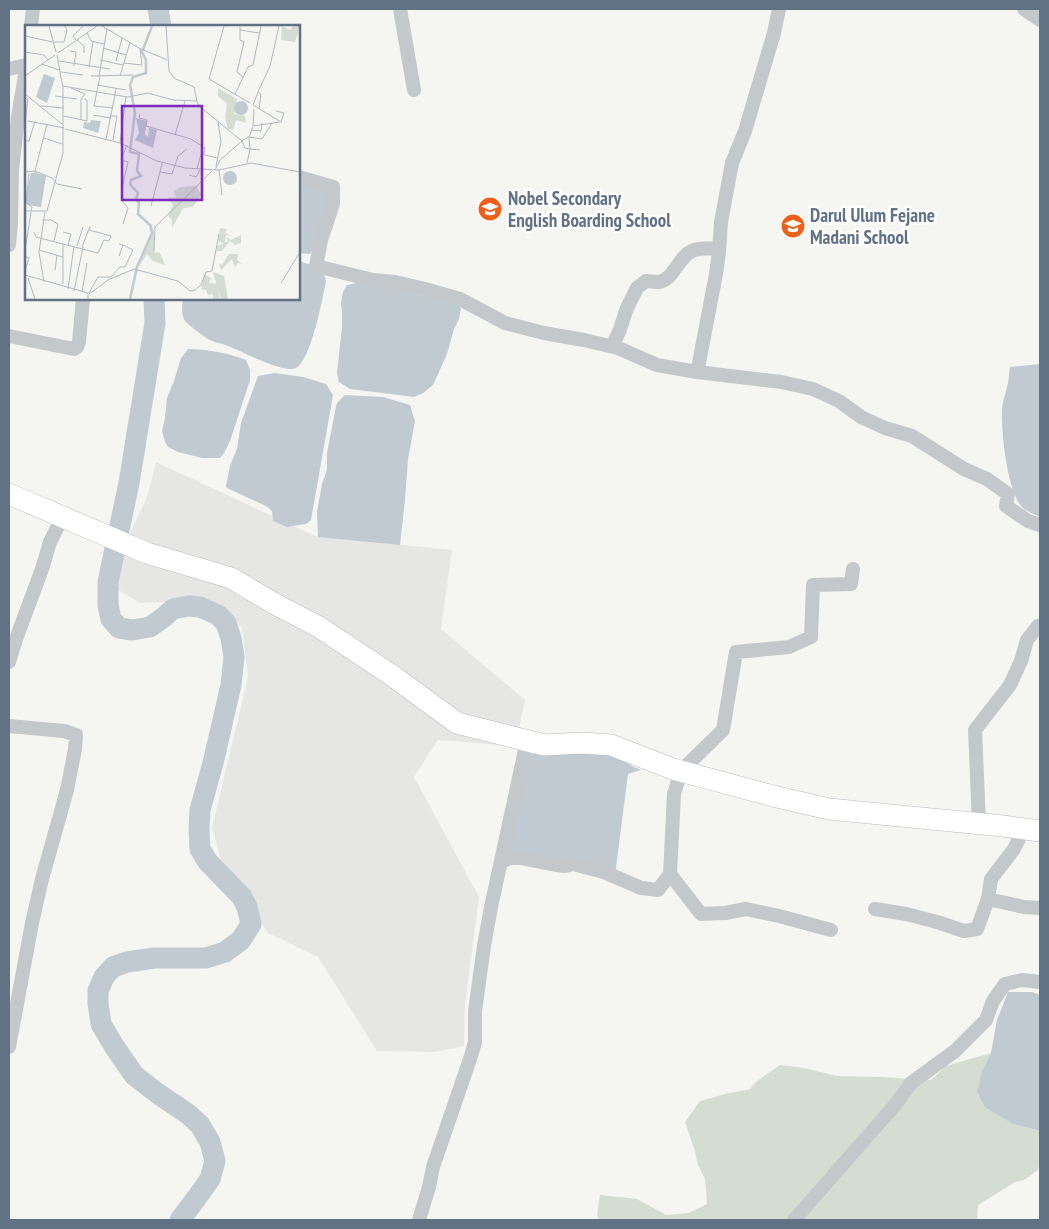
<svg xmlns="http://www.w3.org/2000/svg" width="1049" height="1229" font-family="'PT Sans Narrow',sans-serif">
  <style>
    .built { fill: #e6e7e5 }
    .green { fill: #d5ddd2 }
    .water { fill: #c0cad0 }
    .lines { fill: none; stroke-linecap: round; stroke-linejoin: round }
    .river { stroke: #c0cad0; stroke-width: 21 }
    .primary-casing { stroke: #b7bbbf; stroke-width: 22 }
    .street { stroke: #c4c8cb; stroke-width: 14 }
    .primary { stroke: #fff; stroke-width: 21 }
    .labels { text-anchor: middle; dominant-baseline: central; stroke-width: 5; stroke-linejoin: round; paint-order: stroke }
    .poi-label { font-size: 19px; font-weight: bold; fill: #627285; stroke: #fff; text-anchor: start }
    .inset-river { fill: none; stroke: #c0cad0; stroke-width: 2.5 }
    .inset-road { fill: none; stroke: #b1b9c0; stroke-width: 1 }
    .view { fill: #7b2cbf; fill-opacity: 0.15; stroke: #7b2cbf; stroke-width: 2.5 }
    .inset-edge { fill: none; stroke: #627285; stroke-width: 2.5 }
  </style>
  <rect width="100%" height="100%" fill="#f5f5f1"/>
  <path class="built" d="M 156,462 L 315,536 L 452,550 L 441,629 L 525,700 L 515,746 L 438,740 L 414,777 L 479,897 L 465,1005 L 464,1046 L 434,1052 L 377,1051 L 318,957 L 268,933 L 221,860 L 212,828 L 248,677 L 242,627 L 198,601 L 140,603 L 112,586 L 112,572 L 147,497 Z"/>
  <path class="green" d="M 991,1053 L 982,1071 L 1013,1124 L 1040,1131 L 1040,1163 L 1039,1165 L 1038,1170 L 1024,1180 L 1015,1182 L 978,1205 L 977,1220 L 599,1220 L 597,1215 L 600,1195 L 637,1199 L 666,1215 L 689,1213 L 707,1204 L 705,1179 L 698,1165 L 695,1151 L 685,1122 L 700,1101 L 725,1094 L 750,1089 L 757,1081 L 780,1065 L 804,1068 L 837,1076 L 880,1077 L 931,1080 L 946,1066 Z"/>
  <path class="water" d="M 299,181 L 325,188 L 329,193 L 318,239 L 310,254 L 299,253 Z
    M 299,261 C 307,263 322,269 325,277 C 326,280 326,283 325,286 C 322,302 310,361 296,368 C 283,374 242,351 228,346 C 222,343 215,343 210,340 C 207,339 187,324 185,321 C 181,315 182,306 183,299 L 299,299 Z
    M 362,282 L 368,282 L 454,303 L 461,308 L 459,319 L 454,329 L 447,354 L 433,385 L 423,393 L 414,397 L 350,389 L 339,382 L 337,373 L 342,327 L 342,312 L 341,303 L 343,292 L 347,285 Z
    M 188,349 C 207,349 228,353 246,360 L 250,370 L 250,380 L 230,441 L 224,453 L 220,458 L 202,458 L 178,452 L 168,447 L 165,442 L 162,431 L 165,418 L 167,398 L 174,381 L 181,358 Z
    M 1040,364 L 1040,517 C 1035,514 1027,512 1023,508 C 1007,493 1001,431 1002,409 C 1003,400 1006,392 1008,383 C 1009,378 1009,372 1010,367 Z
    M 275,373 L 303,377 L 326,384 L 333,395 L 311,520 L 306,524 L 287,527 L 273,521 L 272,511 L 266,506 L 227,488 L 226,486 L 230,466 L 237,449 L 241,423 L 258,376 Z
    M 345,395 L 383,397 L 410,405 L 415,421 L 408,459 L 405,500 L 400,545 L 318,537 L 317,512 L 322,484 L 327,470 L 327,453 L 336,406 L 337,403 Z
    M 604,747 L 632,766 L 641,770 L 628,774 L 615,875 L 509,853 L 526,761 L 534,752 Z
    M 1008,992 L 1032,992 L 1040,995 L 1040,1131 L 1013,1124 L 985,1107 L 977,1092 L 982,1071 L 991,1053 L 997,1020 Z"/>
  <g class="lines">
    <path class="river" d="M 158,9 L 161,26
      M 154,299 L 155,323 L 129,483 L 108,582 L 108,605 L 111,619 L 119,628 L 132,630 L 150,627 L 164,617 L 173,609 L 189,606 L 200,607 L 218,615 L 226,623 L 231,638 L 234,657 L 231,685 L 213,763 L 200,810 L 199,829 L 200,849 L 208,862 L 242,897 L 247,907 L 251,924 L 241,940 L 225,952 L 206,958 L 154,958 L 127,962 L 113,967 L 104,977 L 98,991 L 98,1003 L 101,1024 L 114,1046 L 134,1075 L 157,1093 L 188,1114 L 200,1125 L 210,1142 L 215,1161 L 210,1179 L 195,1200 L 180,1220"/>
    <defs>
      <path id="primary" d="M 9,494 L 147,553 L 231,578 L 275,604 L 319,627 L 390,674 L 457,723 L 544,745 L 582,743 L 611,745 L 673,769 L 773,796 L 829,809 L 1003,826 L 1040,831"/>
    </defs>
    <use href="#primary" class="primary-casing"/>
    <path class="street" d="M 400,9 L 414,90
      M 1024,9 L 1040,20
      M 31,26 L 33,9
      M 9,69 L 26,65
      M 299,177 L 333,187 L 333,204 L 321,240 L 316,266 L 373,280 L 395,282 L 425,289 L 460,299 L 505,323 L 544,333 L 584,340 L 618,348 L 657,365 L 697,372 L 781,382 L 813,389 L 839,401 L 861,417 L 885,428 L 912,436 L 964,469 L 987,479 L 1008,494 L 1006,506 L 1028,521 L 1040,525
      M 9,245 L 11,223 L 12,170 L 18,117 L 26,69
      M 9,336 L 74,349 L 77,347 L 79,342 L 83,299
      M 612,346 L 619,332 L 627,308 L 637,288 L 646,281 C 650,281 654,282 658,282 C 673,281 678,257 692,251 C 702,246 709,250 719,248
      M 697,372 L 699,363 L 716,274 L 719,252 L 721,222 L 732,163 L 745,131 L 774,33 L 779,9
      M 9,662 L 16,639 L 42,569 L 50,542 L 59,524 L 61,516
      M 9,726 L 64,731 L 76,735 L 75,749 L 67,790 L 42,879 L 32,923 L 9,1047
      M 527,741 L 501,861 L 515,857 L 556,865 L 565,866 L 573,864 L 604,872 L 641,888 L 658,890 L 670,874 L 674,794 L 681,771 L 723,730 L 736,652 L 789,647 L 811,637 L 813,585 L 851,584 L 853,569
      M 979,823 L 975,730 L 1010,685 L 1021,661 L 1027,640 L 1038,626 L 1040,627
      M 670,874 L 701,914 L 725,913 L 746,909 L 779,916 L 831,930
      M 988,899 L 1024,907 L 1040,908
      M 875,909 L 906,914 L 937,922 L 964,931 L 977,929 L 988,899 L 991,879 L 1014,849 L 1024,828
      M 419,1220 L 429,1187 L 433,1167 L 471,1056 L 475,1042 L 475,1011 L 484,946 L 491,907 L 501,861
      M 794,1220 L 895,1105 L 911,1083 L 955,1051 L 986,1020 L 993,1001 L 1005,984 L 1022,980 L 1040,982"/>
    <use href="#primary" class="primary"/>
  </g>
  <defs>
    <symbol id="school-disc" viewBox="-11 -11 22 22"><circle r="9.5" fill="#ef5f17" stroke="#fff"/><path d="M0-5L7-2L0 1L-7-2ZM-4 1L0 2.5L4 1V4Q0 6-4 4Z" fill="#fff"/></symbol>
  </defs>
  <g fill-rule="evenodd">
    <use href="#school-disc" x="476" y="195" width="28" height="28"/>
    <use href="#school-disc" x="779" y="212" width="28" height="28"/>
  </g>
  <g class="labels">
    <g class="poi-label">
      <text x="508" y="198">Nobel Secondary<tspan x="508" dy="22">English Boarding School</tspan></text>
      <text x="810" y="215">Darul Ulum Fejane<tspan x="810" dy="22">Madani School</tspan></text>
    </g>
  </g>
  <g transform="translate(25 25)">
    <rect width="275" height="275" fill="#f5f5f1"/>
    <path d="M 257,1 L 265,5 L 268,1 L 275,1 L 270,17 L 256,15 ZM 193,63 L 212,74 L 209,89 L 220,91 L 221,98 L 211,95 L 208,105 L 203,104 L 200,93 L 202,79 L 193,71 ZM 172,161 L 174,167 L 178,167 L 168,182 L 158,183 L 147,203 L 147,195 L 143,191 L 148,180 L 143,172 L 151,173 L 149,166 L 156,162 ZM 126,198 L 129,206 L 129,227 L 135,228 L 140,240 L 128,236 L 122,229 L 113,243 L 127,211 ZM 195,203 L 202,204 L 200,208 L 207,211 L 201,210 L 200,217 L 203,217 L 202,212 L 206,215 L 216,210 L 216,218 L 210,220 L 205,216 L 197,226 L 191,226 L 192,221 L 198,219 L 193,215 ZM 215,219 L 212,235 L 217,239 L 213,238 L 210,242 L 207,234 L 196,245 L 194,238 L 197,240 L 204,229 L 213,229 ZM 188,247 L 199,251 L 203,274 L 196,274 ZM 179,249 L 186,253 L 184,258 L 192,259 L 195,274 L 188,274 L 188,269 L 183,270 L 181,265 L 176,264 Z" fill="#d5ddd2"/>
    <path d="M 19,49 L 30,53 L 22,78 L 11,72 ZM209 83a7 7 0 1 1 14 0a7 7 0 1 1-14 0ZM 111,93 L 122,96 L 120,109 L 123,112 L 124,103 L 132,105 L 128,123 L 110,115 L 114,108 ZM 66,95 L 76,96 L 73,108 L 58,103 L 59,97 L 65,98 ZM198 153a7 7 0 1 1 14 0a7 7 0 1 1-14 0ZM 10,147 L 21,151 L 16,182 L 3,180 L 0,174 L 6,148 Z" fill="#c0cad0"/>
    <path class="inset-river" d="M 105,274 L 112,242 L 127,208 L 125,200 L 113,189 L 114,178 L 111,174 L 113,168 L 105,159 L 106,155 L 116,151 L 112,146 L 114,129 L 105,127 L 110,88 L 105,60 L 108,52 L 121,48 L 121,35 L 117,27 L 127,1"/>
    <path class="inset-road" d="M 24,1 L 31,27M 77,1 L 114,23 L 142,35M 199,1 L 184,54 L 225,78M 215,1 L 215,15 L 219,17 L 212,47 L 218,52M 215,5 L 234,8M 62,8 L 66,16 L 79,19M 0,11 L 28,17M 51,15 L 48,11 L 58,1M 52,15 L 59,21 L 59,28M 28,17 L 39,17 L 42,5 L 40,1M 78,23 L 101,30M 45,26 L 51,27 L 49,41M 0,27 L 19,30 L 23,35M 33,28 L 72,1M 75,35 L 98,40M 34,36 L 85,44M 91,36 L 97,13M 99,38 L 117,40 L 115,24M 17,39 L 34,45M 64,42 L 68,17M 36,47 L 58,50M 0,51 L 30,30M 66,51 L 108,50M 74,51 L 82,4M 75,51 L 69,81 L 88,83M 95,51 L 105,17M 72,60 L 101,65M 38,61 L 90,70 L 81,114M 46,63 L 60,69 L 56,74 L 56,94M 91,63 L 90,70 L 103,72 L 123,68 L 148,75 L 172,76 L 169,62 L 149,53 L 144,46 L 141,1M 233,67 L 228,80 L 256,97 L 259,88 L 251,86M 0,69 L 37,99M 210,69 L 223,42 L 228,40 L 236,1M 30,71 L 52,74M 172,76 L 174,81 L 217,116 L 195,135 L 190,145M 16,81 L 39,83M 234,84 L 236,69 L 233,67 L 245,41 L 254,1M 115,89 L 114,93 L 122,95 L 121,101 L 166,114 L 180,123 L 179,129M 68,90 L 86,93M 39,91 L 62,96 L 62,75 L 59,74M 86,91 L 92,91 L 88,115M 3,96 L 39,103M 0,98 L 3,73M 228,101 L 229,84M 40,104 L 95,118 L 132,136 L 160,143 L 194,145 L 226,138 L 275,147M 227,105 L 236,106 L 237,98M 150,110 L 160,76M 19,113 L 37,119M 0,116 L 4,116 L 10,96M 95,118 L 101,71M 235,125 L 225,124 L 224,113 L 228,101 L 255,97M 137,138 L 135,147 L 147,149 L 153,131 L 162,124M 222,138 L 225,124 L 220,123 L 217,116 L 223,112 L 237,114 L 247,98M 191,141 L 196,117 L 193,96M 172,144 L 176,129 L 192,133M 194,145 L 197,170M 10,146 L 22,99M 0,147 L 10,146 L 27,153 L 32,159 L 57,164M 4,148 L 1,178 L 7,182 L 6,186M 164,150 L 171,152 L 175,145M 126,181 L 135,147M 0,186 L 22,186 L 38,128 L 38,63 L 32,30M 17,195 L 26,195 L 33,199 L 29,216M 98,199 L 103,183 L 98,177 L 97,163 L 103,137 L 96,135 L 102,120M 9,207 L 11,212 L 73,228 L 79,215 L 84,216 L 86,211 L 64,205M 38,207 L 46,209 L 43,220M 94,219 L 98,220 L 94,231M 52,221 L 58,202M 57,222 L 65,201M 14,225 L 38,232M 0,226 L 6,187M 129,226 L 130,202 L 187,146M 0,231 L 4,233 L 0,246M 30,245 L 32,230M 0,250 L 63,268 L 63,274M 3,253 L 10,274M 19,257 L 14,227 L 20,187M 256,258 L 275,227M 38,259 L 38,218M 43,264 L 49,221M 49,266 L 58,222M 57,267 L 62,238M 64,268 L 73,252 L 86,252 L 95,242 L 100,242 L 108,225 L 98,220M 64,269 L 83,255 L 109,244 L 153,256 L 165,266 L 170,265 L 176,260 L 181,247 L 187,246 L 194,209"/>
    <path class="view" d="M 97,81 L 177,81 L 177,175 L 97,175 Z"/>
    <rect width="275" height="275" class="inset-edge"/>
  </g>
  <rect width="1049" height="1229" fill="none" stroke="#627285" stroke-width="20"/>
</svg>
